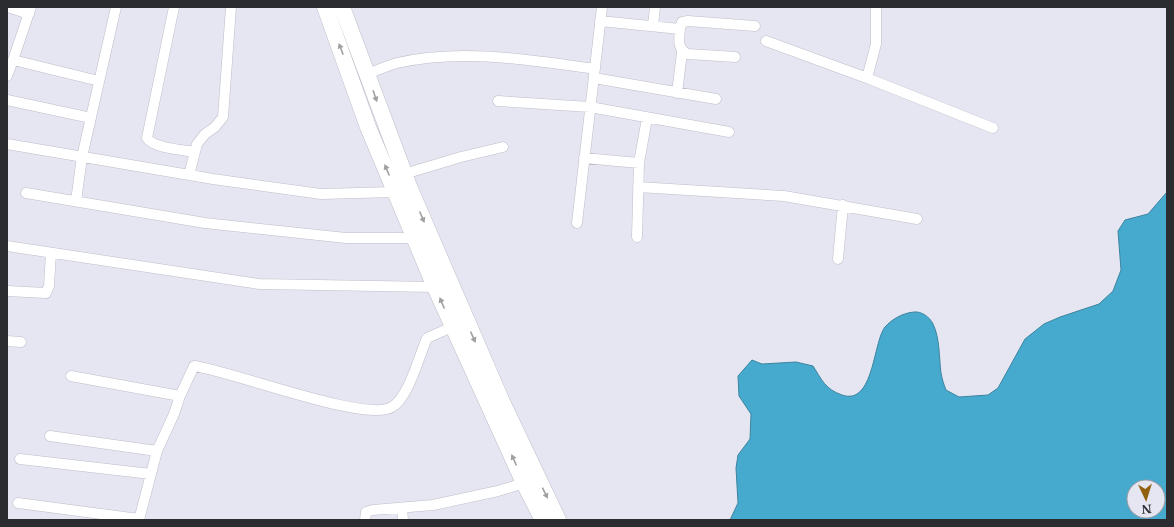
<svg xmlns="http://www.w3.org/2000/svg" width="1174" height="527" font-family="'Libre Baskerville',serif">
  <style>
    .water { fill: #46a9ce; stroke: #3e849f; fill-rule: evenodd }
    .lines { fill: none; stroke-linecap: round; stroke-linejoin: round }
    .minor-casing { stroke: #bdbec9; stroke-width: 11 }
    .trunk-casing { stroke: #bdbec9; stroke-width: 17 }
    .minor { stroke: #fff; stroke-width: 10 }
    .trunk { stroke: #fff; stroke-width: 16 }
    .oneway { fill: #a0a0a2 }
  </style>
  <rect width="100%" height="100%" fill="#e5e6f2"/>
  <path class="water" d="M 1167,192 L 1167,520 L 730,520 L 738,503 L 736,468 L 738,455 L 750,439 L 751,414 L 739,396 L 738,376 L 752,360 L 762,364 L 796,362 L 813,366 C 822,380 825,389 842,395 C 874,406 873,342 885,327 C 892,319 903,313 914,312 C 921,311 930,317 933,324 C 940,338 939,358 941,373 C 942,379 944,385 946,390 L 959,397 L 988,395 L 998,388 L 1025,339 L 1044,324 L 1060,317 L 1099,304 L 1113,291 L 1121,270 L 1118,231 L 1125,220 L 1148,214 ZM 1134,487 L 1158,487 L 1158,511 L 1134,511 Z"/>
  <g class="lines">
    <defs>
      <path id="minor" d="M 8,7 L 29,14
        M 31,7 L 13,60 L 99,81
        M 174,7 L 147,138 C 153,148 182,150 195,152
        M 876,7 L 876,44 L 867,78 L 993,128
        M 600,21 L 680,29 L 682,22 L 688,21 L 755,26
        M 653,26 L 655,7
        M 680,29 C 679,40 677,49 688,54 L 735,57
        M 766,41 L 867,78
        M 368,74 C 377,70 387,66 397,63 C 461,48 530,60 595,69
        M 7,76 L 13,60
        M 594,78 L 716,99
        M 677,93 L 682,52
        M 7,100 L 91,118
        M 498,101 L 590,107 L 729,132
        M 7,144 L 213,179 L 321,194 L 395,192
        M 584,158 L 639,163
        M 404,174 L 461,157 L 503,147
        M 189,175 L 197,144 L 205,134 L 215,127 L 223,117 L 231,7
        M 638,187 L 784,196 L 917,219
        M 26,193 L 205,223 L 346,238 L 415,238
        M 76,201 L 82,157 L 116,7
        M 577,223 L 602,7
        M 637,237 L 639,163 L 647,118
        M 7,246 L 259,284 L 435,287
        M 838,259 L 843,205
        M 7,291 L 46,293 L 49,286 L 51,253
        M 7,341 L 21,342
        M 71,376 L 180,396 L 194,366 C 232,371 366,423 392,407 C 409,397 419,356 427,338 L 452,327
        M 50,436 L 157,451
        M 20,459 L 151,474
        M 18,503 L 139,519
        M 402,508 L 403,520
        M 139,520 L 157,451 L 174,414 L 180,396
        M 365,520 L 366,512 L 373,510 L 433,505 L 498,491 L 524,483"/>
      <path id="trunk" d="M 325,7 L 368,127 L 435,287 L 524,483 L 543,520
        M 342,7 L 410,189 L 502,402 L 558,520"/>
    </defs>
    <use href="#minor" class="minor-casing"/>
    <use href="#trunk" class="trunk-casing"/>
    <use href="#minor" class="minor"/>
    <use href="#trunk" class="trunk"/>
  </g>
  <defs><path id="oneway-solid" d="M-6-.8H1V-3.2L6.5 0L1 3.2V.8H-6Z"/></defs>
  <g class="oneway">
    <use href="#oneway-solid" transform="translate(341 49) rotate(-111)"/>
    <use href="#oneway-solid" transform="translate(375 96) rotate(71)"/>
    <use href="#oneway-solid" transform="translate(387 170) rotate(-113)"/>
    <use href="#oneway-solid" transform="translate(422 217) rotate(67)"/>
    <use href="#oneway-solid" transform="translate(442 303) rotate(-113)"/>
    <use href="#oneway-solid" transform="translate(473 337) rotate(66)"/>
    <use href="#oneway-solid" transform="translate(514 460) rotate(-114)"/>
    <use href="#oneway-solid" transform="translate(545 493) rotate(64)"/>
  </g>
  <rect width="1174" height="527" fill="none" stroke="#2b2c30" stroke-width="16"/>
  <g transform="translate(1146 499) rotate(176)"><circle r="19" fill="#e5e6f2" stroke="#9b9ca4"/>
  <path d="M0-3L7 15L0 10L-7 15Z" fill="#91610f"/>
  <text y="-6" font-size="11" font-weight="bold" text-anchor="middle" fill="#2b2c30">N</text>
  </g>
</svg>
